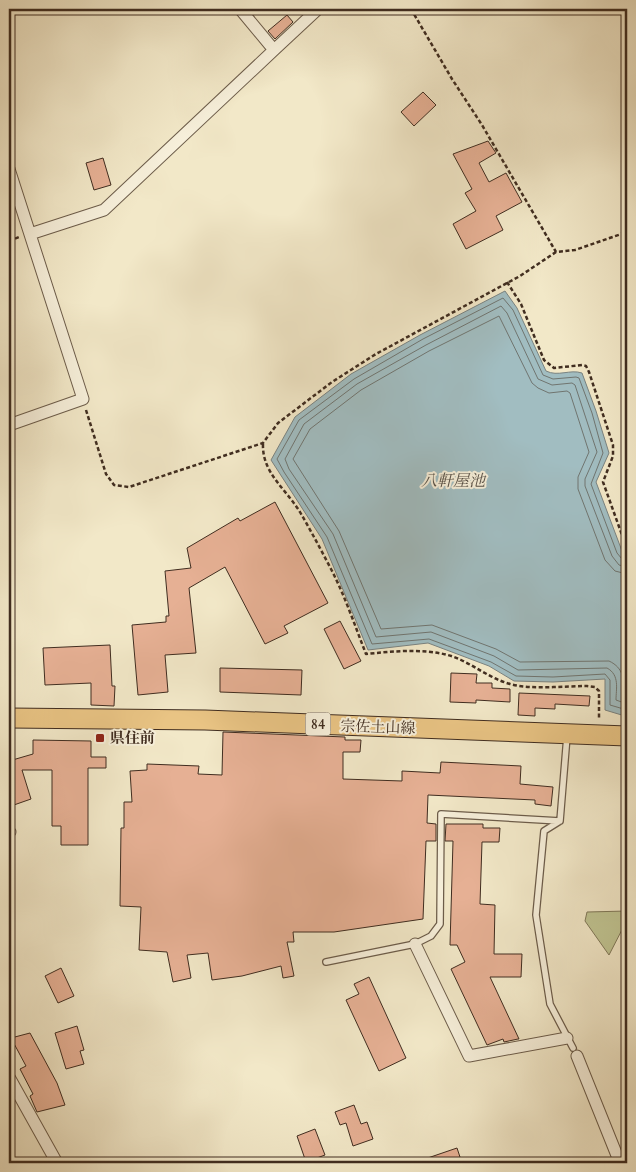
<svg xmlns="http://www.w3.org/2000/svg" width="636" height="1172" font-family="Cardo,'Noto Serif JP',serif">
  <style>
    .green { fill: #c0c492; stroke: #807859 }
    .water { fill: #a1bdc1; stroke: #7a8381 }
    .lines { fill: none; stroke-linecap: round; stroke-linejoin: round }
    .shore { stroke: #707570; stroke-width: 1 }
    .building { fill: #e6b094; stroke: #402d20 }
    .service-casing { stroke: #6c5c4a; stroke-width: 8 }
    .minor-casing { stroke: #6c5c4a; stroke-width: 13 }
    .primary-casing { stroke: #402d20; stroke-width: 21 }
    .path { stroke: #402d20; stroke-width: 2.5; stroke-dasharray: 4 2.5; stroke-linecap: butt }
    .service { stroke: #f7f0db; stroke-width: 5.5 }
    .minor { stroke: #f7f0db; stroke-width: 11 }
    .primary { stroke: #e9c484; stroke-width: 19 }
    .poi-dot { fill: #8f2418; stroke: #f7f0db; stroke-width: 2 }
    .labels { text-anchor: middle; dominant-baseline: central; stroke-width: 4; stroke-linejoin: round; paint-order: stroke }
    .shield { fill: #f7f0db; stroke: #776858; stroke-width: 1 }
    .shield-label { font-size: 14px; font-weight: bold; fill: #402d20 }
    .street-label { font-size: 15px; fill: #402d20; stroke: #f7f0db }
    .poi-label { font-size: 15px; font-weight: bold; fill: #402d20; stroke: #f7f0db; text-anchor: start }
    .water-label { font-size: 16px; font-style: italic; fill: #585148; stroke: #f7f0db }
  </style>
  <rect width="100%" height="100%" fill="#f2e8c8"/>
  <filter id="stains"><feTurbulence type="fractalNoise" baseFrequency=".004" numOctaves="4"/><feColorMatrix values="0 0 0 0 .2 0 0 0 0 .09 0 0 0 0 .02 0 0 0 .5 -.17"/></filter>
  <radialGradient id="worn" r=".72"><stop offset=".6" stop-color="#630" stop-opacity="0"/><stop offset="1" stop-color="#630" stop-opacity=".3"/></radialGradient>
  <path class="green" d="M 627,911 L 627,920 L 609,955 L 585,921 L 587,912 Z"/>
  <path class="water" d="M 505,291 L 517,308 L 546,371 C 558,377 570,369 582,373 L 596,411 L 609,453 L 596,482 L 622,551 L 627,558 L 627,709 L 625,716 L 605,710 L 605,679 L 553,682 L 514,681 L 489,666 L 428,643 L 368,650 L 322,539 L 271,460 L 295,417 L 351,374 L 420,335 Z"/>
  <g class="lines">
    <path class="shore" d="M 627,561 L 622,559 L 617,553 L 591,484 L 603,453 L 592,413 L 579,378 L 576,377 L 553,379 L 543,375 L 513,310 L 503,298 L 423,339 L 354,379 L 299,420 L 277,459 L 284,472 L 327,537 L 372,644 L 429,639 L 491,662 L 516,676 L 553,677 L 605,674 L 610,680 L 610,705 L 627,710
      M 627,567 L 619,565 L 612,556 L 585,486 L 585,479 L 597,452 L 575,385 L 572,383 L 552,385 L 538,379 L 507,313 L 501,306 L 426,345 L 357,384 L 304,424 L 285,459 L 289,469 L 333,534 L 376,637 L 431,632 L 494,656 L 518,670 L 607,668 C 620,675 616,689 616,700 L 627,704
      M 627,574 L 615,571 L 605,560 L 578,489 L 578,477 L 589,452 L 570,393 L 567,391 L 549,393 L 538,388 L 532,383 L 499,316 L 429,351 L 361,390 L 310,429 L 293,459 L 339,531 L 381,629 L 432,625 L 496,649 L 520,662 L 609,661 C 624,668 624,680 624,694 L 627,696"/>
  </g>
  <path class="building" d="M 287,15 L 293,22 L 275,39 L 268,31 Z
    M 423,92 L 436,105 L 414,126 L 401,112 Z
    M 488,141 L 496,153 L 479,163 L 489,182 L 506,173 L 522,202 L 496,216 L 503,230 L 466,249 L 453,224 L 476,211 L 465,193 L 472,189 L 453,154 Z
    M 103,158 L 111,185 L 94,190 L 86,163 Z
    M 275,502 L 328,603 L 284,626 L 288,633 L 265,644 L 225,567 L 189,588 L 196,653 L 165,655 L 168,692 L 138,695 L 132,625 L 166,622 L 166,616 L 169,616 L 165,571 L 191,568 L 187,548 L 238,518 L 240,521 Z
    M 340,621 L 361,661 L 344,669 L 324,629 Z
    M 110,645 L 112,686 L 115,686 L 114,706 L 91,705 L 91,683 L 45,685 L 43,648 Z
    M 220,668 L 302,670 L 301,695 L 220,692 Z
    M 451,673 L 477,674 L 476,683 L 492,683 L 492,688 L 510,689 L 510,702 L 476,700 L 476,703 L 450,702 Z
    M 519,693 L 590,696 L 589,706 L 555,704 L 555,709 L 535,708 L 535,716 L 518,715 Z
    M 223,732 L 345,737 L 345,740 L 361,740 L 360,752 L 343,752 L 343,779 L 402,781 L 402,771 L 440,773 L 441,762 L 521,766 L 520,784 L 553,787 L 551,806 L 535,804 L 535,800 L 428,795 L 427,823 L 436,824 L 436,841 L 426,841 L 423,919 L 334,932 L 293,932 L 294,942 L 287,942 L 294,976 L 283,978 L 281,966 L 242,976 L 212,980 L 208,953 L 187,955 L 191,978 L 173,982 L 167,952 L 139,950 L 141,907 L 120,906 L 121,828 L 124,828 L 124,802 L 132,802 L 130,771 L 147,770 L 147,764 L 199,766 L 198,774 L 222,775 Z
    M 33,740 L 91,741 L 91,757 L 106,757 L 106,768 L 88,768 L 88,845 L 61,845 L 61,826 L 52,826 L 52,770 L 22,770 L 31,799 L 11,806 L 9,799 L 9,761 L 33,754 Z
    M 446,824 L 483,824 L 483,828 L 500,828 L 499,842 L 482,842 L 480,904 L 495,905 L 494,954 L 522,954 L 521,977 L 490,977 L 519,1039 L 518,1039 L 504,1042 L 503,1039 L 487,1045 L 451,969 L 465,962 L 457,945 L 450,945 L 453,841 L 445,841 Z
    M 61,968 L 74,996 L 58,1003 L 45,976 Z
    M 369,977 L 406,1058 L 379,1071 L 346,1000 L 359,994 L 354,984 Z
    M 77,1026 L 84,1050 L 80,1051 L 84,1064 L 66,1069 L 55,1033 Z
    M 30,1033 L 57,1083 L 65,1105 L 37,1112 L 30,1096 L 33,1094 L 20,1069 L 26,1066 L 11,1038 Z
    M 354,1105 L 361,1124 L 367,1122 L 373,1139 L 353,1146 L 346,1123 L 340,1125 L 335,1112 Z
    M 315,1129 L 325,1155 L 306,1162 L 297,1136 Z
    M 457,1148 L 462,1163 L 417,1163 L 416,1162 Z"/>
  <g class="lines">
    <defs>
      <path id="service" d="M 567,736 L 560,821 L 544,831 L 536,915 L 550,1004 L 573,1048
        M 326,962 L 415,944 L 431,936 L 440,924 L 441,814 L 560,821"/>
      <path id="minor" d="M 274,50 L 318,9
        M 9,169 L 83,399 L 9,425
        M 30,234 L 104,210 L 274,50 L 240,9
        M 9,832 L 10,832
        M 415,944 L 469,1056 L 567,1038
        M 577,1056 L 620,1163
        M 9,1077 L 57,1163"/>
      <path id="primary" d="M 9,718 L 205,720 L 627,736"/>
    </defs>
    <use href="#service" class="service-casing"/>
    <use href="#minor" class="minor-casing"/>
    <use href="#primary" class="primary-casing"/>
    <path class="path" d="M 411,9 L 452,79 L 482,125 L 556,252 L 575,250 L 627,232
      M 9,241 L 19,237
      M 507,282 L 521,304 L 544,360 L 554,368 L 582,365 L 586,366 L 589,372 L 613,445 L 613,456 L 603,482 L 627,549
      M 86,410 L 106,474 L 114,485 L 129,487 L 263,443 L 278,423 L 332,382 L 376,354 L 520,276 L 556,252
      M 263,444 C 262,473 286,489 300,512 C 311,531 321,550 331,569 C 345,596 355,626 366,654 C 395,651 435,647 461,660 C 478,668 492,679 510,684 C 532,690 563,686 587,686 L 595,687 L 599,691 L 599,720"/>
    <use href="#service" class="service"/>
    <use href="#minor" class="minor"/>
    <use href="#primary" class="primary"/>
  </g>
  <rect class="poi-dot" x="95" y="733" width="10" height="10" rx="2.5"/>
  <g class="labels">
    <rect class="shield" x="305.5" y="712.5" width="25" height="23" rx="4"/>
    <g class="shield-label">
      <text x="318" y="724">84</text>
    </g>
    <g class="street-label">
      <text transform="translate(378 727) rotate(2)">宗佐土山線</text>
    </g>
    <g class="poi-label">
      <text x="110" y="738">県住前</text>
    </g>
    <g class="water-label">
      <text x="453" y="481">八軒屋池</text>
    </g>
  </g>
  <rect width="636" height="1172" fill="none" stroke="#f2e8c8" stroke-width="30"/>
  <rect x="10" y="10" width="616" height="1152" fill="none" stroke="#402d20" stroke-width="2.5"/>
  <rect x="15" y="15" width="606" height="1142" fill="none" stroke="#402d20"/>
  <rect width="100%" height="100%" filter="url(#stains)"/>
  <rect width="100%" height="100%" fill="url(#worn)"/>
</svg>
